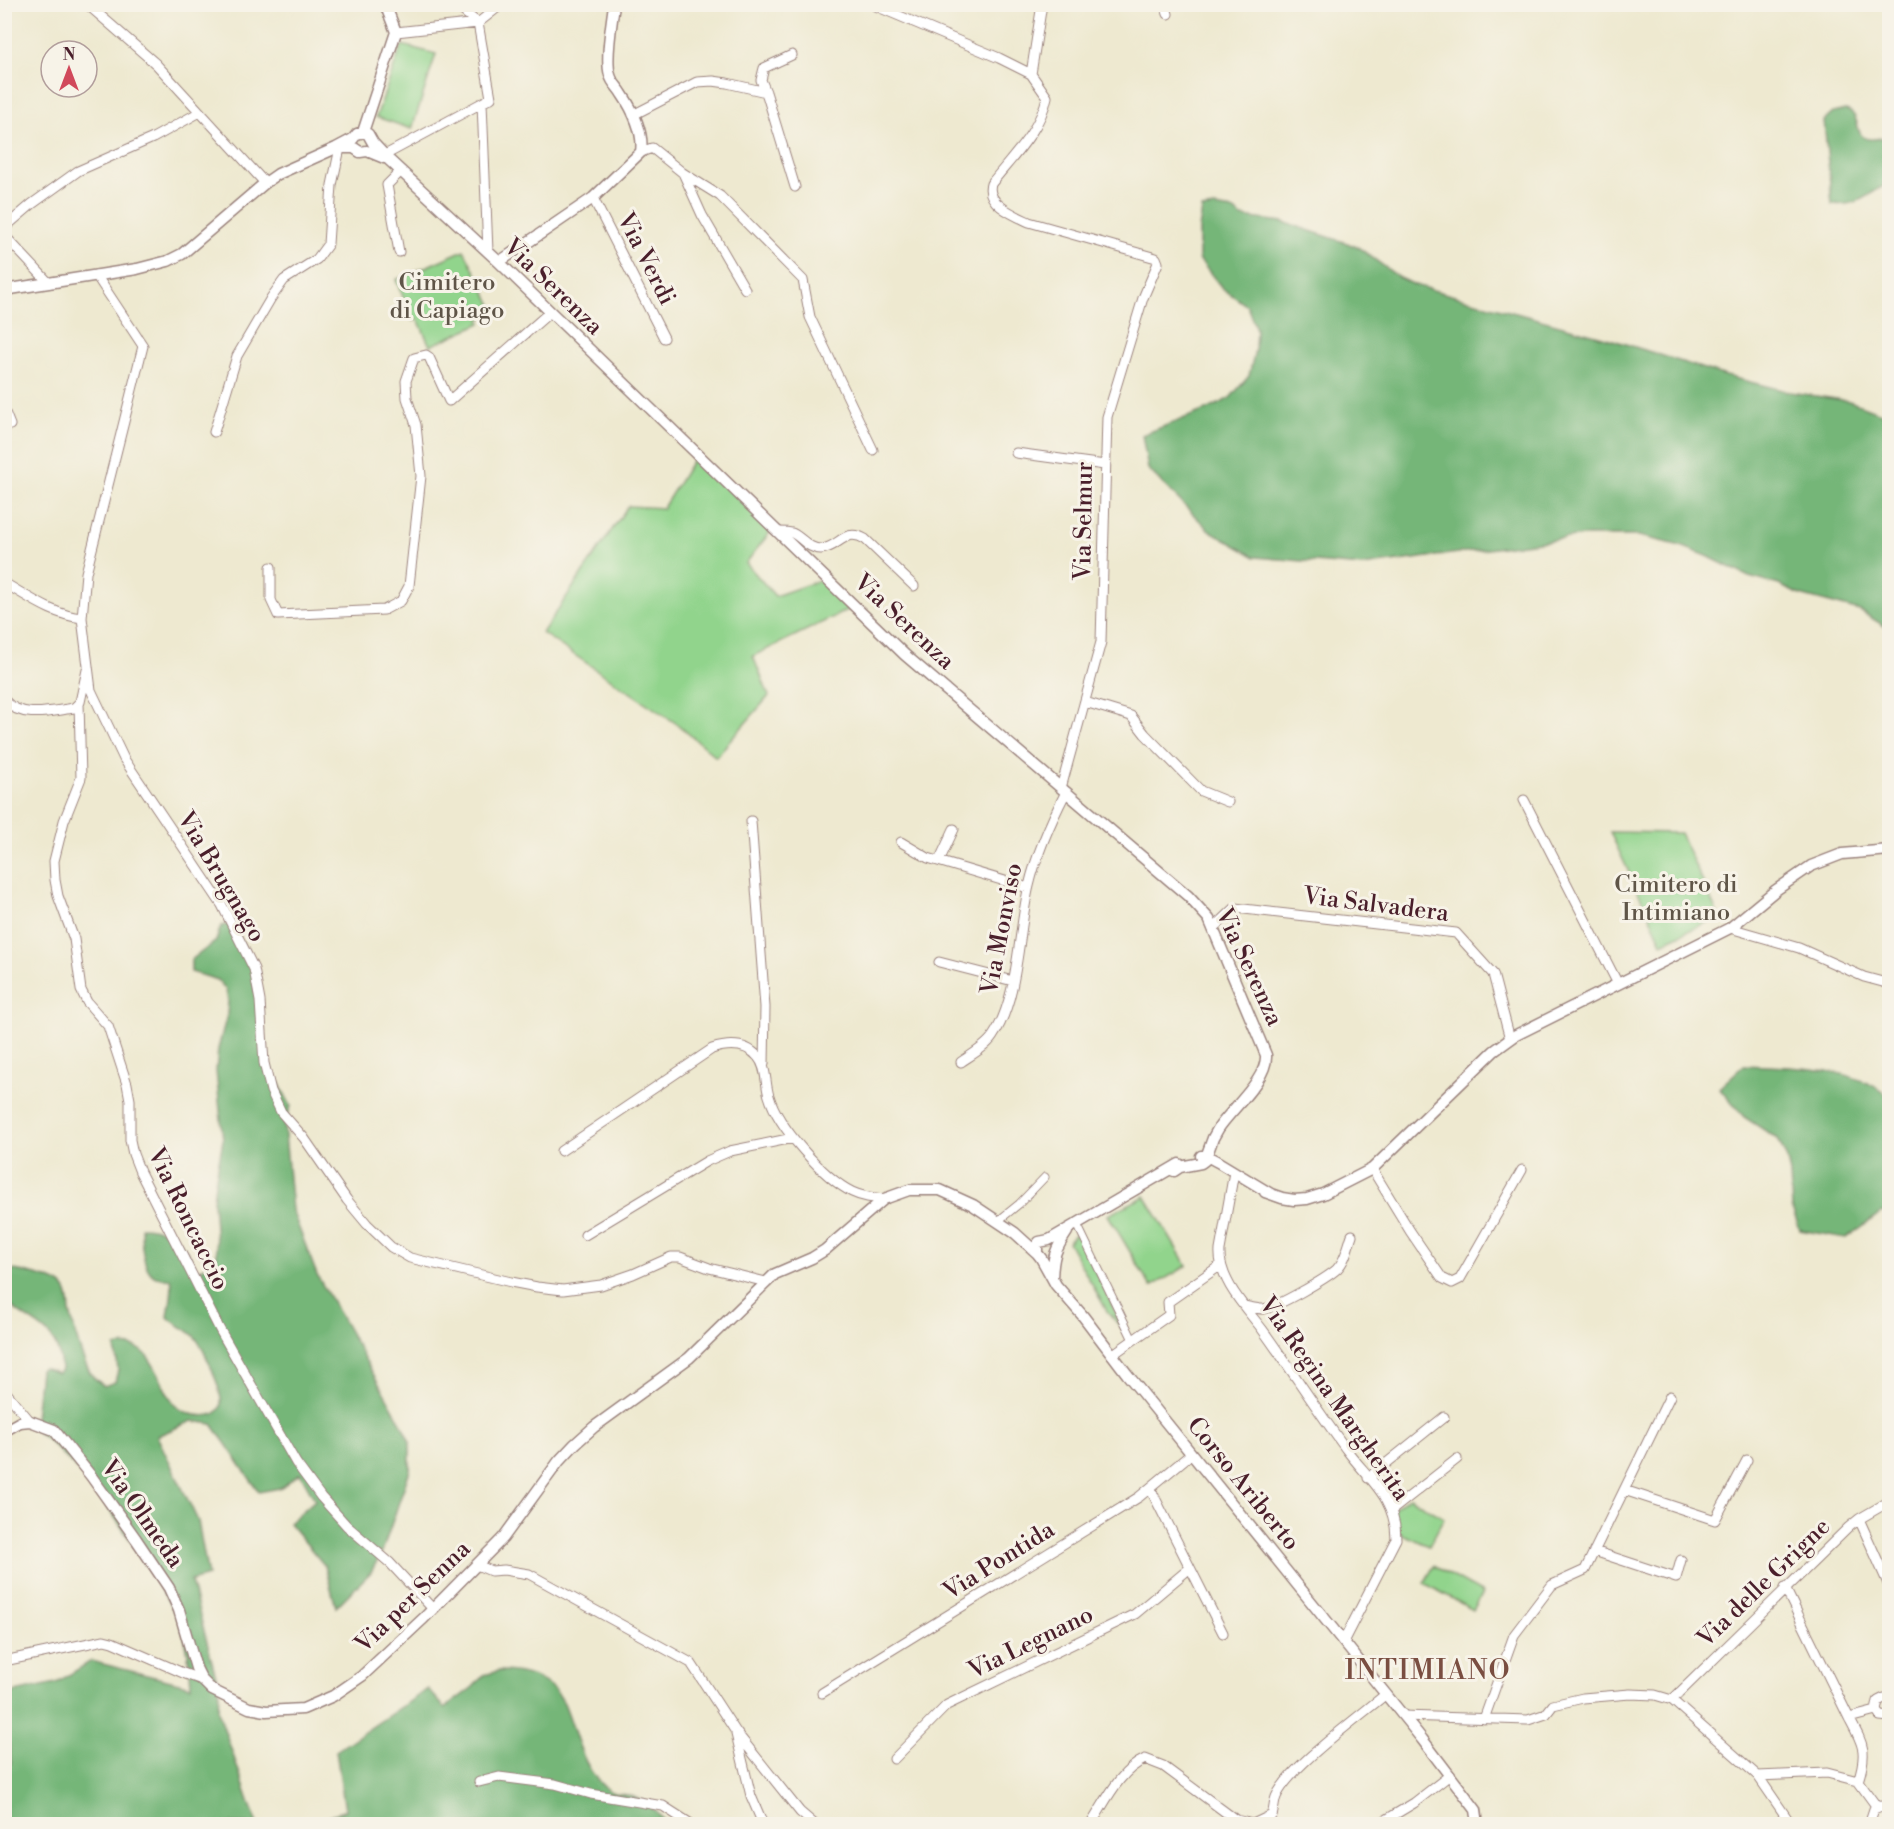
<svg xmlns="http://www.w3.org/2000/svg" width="1894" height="1829" font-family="'Libre Bodoni',serif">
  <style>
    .green { fill: #91d48c; stroke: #6e7a5c; stroke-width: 1.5 }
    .forest { fill: #74b678; stroke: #5f6a52; stroke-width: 1.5 }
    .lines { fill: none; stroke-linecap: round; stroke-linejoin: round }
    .pedestrian-casing { stroke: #9c847e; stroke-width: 9 }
    .minor-casing { stroke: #9c847e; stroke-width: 11 }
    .tertiary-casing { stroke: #9c847e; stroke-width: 13 }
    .pedestrian { stroke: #fff; stroke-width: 7 }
    .minor { stroke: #fff; stroke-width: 9 }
    .tertiary { stroke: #fff; stroke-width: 10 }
    .labels { text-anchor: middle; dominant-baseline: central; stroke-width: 6; stroke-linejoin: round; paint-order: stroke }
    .street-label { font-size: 24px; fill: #4a1f2b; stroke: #f7f3e8 }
    .park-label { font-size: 24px; fill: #5f5548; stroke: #f7f3e8 }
    .quarter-label { font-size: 27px; letter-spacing: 1.5px; fill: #7a4e41; stroke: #f7f3e8 }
  </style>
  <rect width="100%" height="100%" fill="#f7f3e8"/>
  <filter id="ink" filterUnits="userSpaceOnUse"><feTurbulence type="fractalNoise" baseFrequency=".0167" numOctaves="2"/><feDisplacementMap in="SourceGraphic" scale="12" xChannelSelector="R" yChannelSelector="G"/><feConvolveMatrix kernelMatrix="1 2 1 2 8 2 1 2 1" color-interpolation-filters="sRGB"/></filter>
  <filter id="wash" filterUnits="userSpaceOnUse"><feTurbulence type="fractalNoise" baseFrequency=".008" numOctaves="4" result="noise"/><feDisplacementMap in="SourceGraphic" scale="24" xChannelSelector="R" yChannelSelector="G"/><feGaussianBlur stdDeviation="1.35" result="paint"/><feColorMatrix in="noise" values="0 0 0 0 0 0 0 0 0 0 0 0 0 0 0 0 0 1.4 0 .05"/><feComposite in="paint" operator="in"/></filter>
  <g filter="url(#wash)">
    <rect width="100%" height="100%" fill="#eee9d0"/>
    <path class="green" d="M 402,45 L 436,54 L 412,129 L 376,117 Z
      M 464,250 L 495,311 L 480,319 L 481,323 L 430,346 L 418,319 L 413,321 L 396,280 Z
      M 695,456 L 771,531 L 746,563 L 775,596 L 820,580 L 850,609 L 753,656 L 769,696 L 716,757 L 677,724 L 542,633 L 628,506 L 663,508 Z
      M 1610,832 L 1680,833 L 1719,917 L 1662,943 Z
      M 1145,1196 L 1187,1266 L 1151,1287 L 1108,1215 Z
      M 1077,1233 L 1125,1332 L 1107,1311 L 1068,1242 Z
      M 1409,1497 L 1444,1518 L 1429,1546 L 1402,1534 L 1399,1540 L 1391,1511 Z
      M 1434,1566 L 1483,1593 L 1473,1610 L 1424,1583 Z"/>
    <path class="forest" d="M 1845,110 C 1863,113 1852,137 1869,139 C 1875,140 1883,137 1890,136 L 1889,183 C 1867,194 1859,207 1832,204 L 1824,121 L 1833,113 Z
      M 1214,207 L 1233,210 L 1242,217 L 1283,222 L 1347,243 L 1359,248 L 1400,278 L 1415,285 L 1610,339 L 1726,376 L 1790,392 L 1849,401 L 1889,416 L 1889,627 L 1886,627 L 1860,611 L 1800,595 L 1779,585 L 1749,577 L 1707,556 L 1681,546 L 1639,536 L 1583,536 L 1362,566 L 1255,557 L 1209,530 L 1148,469 L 1142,435 L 1213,407 L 1230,398 L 1249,376 L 1255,350 L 1256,329 L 1247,306 L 1222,288 L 1199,259 L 1199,229 L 1202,209 Z
      M 231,924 L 254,964 L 269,1065 L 291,1106 L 284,1124 L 292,1210 L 317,1275 L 399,1419 L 410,1442 L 410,1470 L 382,1552 L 371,1572 L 336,1607 L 325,1566 L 289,1523 L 315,1500 L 300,1473 L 280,1488 L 259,1492 L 212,1424 L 192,1421 L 157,1436 L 198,1521 L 208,1576 L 191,1581 L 219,1688 L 218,1711 L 257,1824 L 5,1824 L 4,1766 L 11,1763 L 5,1712 L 5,1694 L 56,1683 L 91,1661 L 191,1686 C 190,1670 189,1652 184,1636 C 178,1615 164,1594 152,1575 C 119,1521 84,1468 34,1429 L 40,1370 L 43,1368 L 58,1373 L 61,1370 C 59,1323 30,1328 5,1300 L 5,1269 C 18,1270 58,1278 65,1289 C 70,1296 69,1304 70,1312 C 75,1332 80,1356 91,1374 C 94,1379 100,1382 104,1386 L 115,1382 L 118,1370 L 115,1347 C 162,1335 156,1402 186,1412 C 194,1416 215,1419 220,1408 C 226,1396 203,1346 194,1336 C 186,1328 175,1325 168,1317 C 169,1304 174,1292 171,1279 C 167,1278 161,1278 156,1277 C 142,1271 141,1240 141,1227 C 159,1226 175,1237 186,1250 C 191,1256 193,1265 195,1272 L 214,1263 L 217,1255 L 213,1202 L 215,1182 L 223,1140 L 216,1071 L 218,1049 L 227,1015 L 228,1001 L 226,990 L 218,980 L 191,972 L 191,960 L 216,941 L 221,926 Z
      M 1744,1065 C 1793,1068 1849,1065 1889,1096 L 1889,1215 L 1882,1212 L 1846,1238 L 1800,1230 L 1792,1208 L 1790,1174 L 1787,1159 L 1778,1139 L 1744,1117 L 1719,1088 Z
      M 499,1671 C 525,1671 551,1679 564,1703 C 576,1731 582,1771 608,1790 C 613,1794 620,1794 626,1795 C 644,1798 656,1809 666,1824 L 308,1824 L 345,1810 L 336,1751 L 428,1689 L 445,1708 L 473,1687 L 484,1675 Z"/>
  </g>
  <g filter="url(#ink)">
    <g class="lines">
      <defs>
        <path id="pedestrian" d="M 998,1221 L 1019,1204 L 1045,1177
          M 1077,1224 L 1133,1340"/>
        <path id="minor" d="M 87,4 L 156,64 L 265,183
          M 871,4 L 999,58 L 1031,74 L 1047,97 C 1040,131 1012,157 991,184 C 985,203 1014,215 1029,222 L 1156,258 L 1158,263 L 1143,298 L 1107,417 L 1101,642 L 1061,788
          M 1165,4 L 1168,14
          M 396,32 L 478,23 L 502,4
          M 1031,74 L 1042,4
          M 766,92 L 761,80 L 764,68 L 792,55
          M 482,103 L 488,252
          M 633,115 L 697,82 L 713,81 L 727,83 L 766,92 L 795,187
          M 641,152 L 652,148 L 683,173 L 720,196 L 803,280 L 810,317 L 873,450
          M 385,155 L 491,98 L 478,23 L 454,4
          M 683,173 L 702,215 L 745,289
          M 593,198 L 664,338
          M 4,228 L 32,204 L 78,171 L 153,138 L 200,112
          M 4,235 L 49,283
          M 399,252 L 387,185 L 401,171
          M 96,275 L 143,346 L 86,573 L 82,618 L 91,690 L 124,759 L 222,905 L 254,969 L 260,1001 L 264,1063 L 271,1091 L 281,1112 L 304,1138 L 347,1200 L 367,1224 L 391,1247 L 410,1258 L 511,1282 L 537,1287 L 563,1290 L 601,1285 L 633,1274 L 671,1257 L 680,1257 L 709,1268 L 766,1282
          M 4,410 L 10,425
          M 214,432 L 237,356 L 271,298 L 284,280 L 317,259 L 328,244 L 332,185 L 340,148
          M 1016,453 L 1105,465
          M 778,532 C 782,532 788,532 792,533 C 803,538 808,549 821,549 C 839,548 844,527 865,539 L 914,586
          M 271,567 L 271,600 L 278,615 L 384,610 L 401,601 L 409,586 L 421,476 L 416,425 L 407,398 L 406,381 L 414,358 L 426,355 L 429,357 L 449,401 L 550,312
          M 4,583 C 29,597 53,615 82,618
          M 4,700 C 22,720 51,711 74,708 L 80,702 L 87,670
          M 1085,702 L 1131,716 L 1145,734 L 1201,791 L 1228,802
          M 79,703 L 81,778 L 64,821 L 54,861 L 55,880 L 58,896 L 74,939 L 81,990 L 87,1002 L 108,1026 L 127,1084 L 130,1100 L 130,1140 L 133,1154 L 140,1172 L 220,1330 L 296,1463 L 321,1497 L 347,1526 L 390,1563 L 433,1609
          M 1524,800 L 1618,984
          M 751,821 L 765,1007 L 764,1064
          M 901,842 L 928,858 L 1028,888
          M 939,861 L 954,829
          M 1730,928 L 1799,948 L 1864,977 L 1890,984
          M 1213,929 L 1235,908 L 1456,933 L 1493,974 L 1510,1039
          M 939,962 L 1013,981
          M 961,1062 C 971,1055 986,1047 993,1036 C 1019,998 1018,930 1029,886 C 1037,852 1050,823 1066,792
          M 561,1151 L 712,1049 C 728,1044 746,1043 758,1057 C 767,1067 765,1084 769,1096 C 778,1127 824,1178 852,1192 C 862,1197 873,1198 884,1199
          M 1372,1169 L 1410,1231 L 1442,1278 L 1452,1283 L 1460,1279 L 1522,1170
          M 1234,1172 L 1220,1250 C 1218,1279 1245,1307 1262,1329 C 1291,1369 1317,1410 1346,1449 C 1358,1466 1376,1482 1386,1500 C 1393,1513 1396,1524 1396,1539 L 1343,1642
          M 585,1235 L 707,1161 L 730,1151 L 793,1138
          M 1244,1306 C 1250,1307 1257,1309 1263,1309 C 1276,1308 1327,1278 1337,1269 C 1346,1260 1348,1246 1352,1235
          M 1112,1355 L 1169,1315 L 1168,1302 L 1221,1265
          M 4,1390 L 30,1421
          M 1368,1478 L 1444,1417
          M 1150,1488 L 1223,1633
          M 1624,1490 L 1715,1520 L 1747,1460
          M 1391,1511 L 1457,1459
          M 1859,1519 L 1890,1588
          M 1594,1551 L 1676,1578 L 1681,1560
          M 477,1565 L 491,1571 L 504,1570 L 529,1574 L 691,1663 L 736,1732 L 800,1812 L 814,1824
          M 1785,1588 L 1849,1718
          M 4,1661 L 104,1640 L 112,1642 L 183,1673 L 202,1680
          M 822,1693 L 1139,1497 L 1191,1454
          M 1672,1700 L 1849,1527 L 1859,1519 L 1890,1501
          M 1876,1711 L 1878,1701 L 1884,1698 L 1890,1699
          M 1876,1711 L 1880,1716 L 1890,1717
          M 1403,1716 L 1528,1720 L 1546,1714 L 1553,1705 L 1583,1698 L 1630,1694 L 1655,1695 L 1672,1700 L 1758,1776 L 1791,1824
          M 1484,1719 L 1514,1635 L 1552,1585 L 1585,1570 L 1670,1396
          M 736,1734 L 751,1796 L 763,1824
          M 894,1759 L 947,1705 L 1135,1614 L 1190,1568
          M 1758,1776 L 1827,1773 L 1858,1781 L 1877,1807
          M 1858,1781 C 1868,1751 1863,1744 1849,1718 L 1876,1711
          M 479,1782 L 499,1777 L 555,1784 L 591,1794 L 663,1806 L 691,1824
          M 1091,1824 C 1106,1801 1119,1771 1145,1759 L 1163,1766 L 1236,1820 L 1253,1824 L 1272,1815 C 1274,1810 1274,1802 1276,1797 C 1287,1769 1360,1716 1386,1694
          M 1379,1824 L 1414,1803 L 1450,1775
          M 1874,1824 L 1871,1818 L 1874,1809 L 1881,1806 L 1890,1810
          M 1889,1824 L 1890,1824"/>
        <path id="tertiary" d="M 363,132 L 396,32 L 385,4
          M 339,148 L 354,148 L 360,152 L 367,151 L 384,158
          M 499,262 L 593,198 L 641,152 C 644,133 633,110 622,94 C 618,87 612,83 610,75 C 605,59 612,22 614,4
          M 4,290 L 137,269 L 168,261 L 182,254 L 265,183 L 278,174 L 336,148 L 353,139 L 357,134 L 363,132 L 368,134 L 373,143 L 389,160 L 499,262 L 905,655 L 1188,896 L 1209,919 L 1266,1055 C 1268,1079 1231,1109 1218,1129 L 1213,1138 L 1205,1160 L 1201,1163 L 1180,1167 L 1174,1171
          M 1201,1156 L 1207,1156 L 1218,1162 L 1271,1194
          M 1179,1164 L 1049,1240 L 1039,1242 L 1037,1245 L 1037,1253 L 1041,1258 L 1056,1285 L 1083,1316 L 1127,1374 L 1422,1739 L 1476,1810 L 1478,1824
          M 1265,1192 L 1282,1198 L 1294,1200 L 1307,1199 L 1323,1194 L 1372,1169 L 1494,1051 L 1516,1035 L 1730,928 L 1776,890 L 1811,866 L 1842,854 L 1890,850
          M 1052,1278 C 1053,1256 1055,1250 1067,1232
          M 4,1431 L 20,1422 L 30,1421 L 54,1430 L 91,1476 L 136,1539 L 169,1588 L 179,1610 L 196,1668 L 202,1680 L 212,1690 L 249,1708 L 266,1711 L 303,1709 L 333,1696 L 362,1676 L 424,1618 L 503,1538 L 559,1461 L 575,1444 L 594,1427 L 689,1358 L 775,1274 L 812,1258 L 825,1250 L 884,1199 L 909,1190 L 940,1190 L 973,1205 L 1015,1233 L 1037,1253"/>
      </defs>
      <use href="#pedestrian" class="pedestrian-casing"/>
      <use href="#minor" class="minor-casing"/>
      <use href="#tertiary" class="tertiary-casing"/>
      <use href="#pedestrian" class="pedestrian"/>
      <use href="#minor" class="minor"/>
      <use href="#tertiary" class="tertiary"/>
    </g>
  </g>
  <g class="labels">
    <g class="street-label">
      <text transform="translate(646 259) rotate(63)">Via Verdi</text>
      <text transform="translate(553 287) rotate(44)">Via Serenza</text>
      <text transform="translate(1084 521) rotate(-89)">Via Selmur</text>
      <text transform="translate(904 622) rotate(43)">Via Serenza</text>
      <text transform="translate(221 877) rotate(59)">Via Brugnago</text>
      <text transform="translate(1376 905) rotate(7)">Via Salvadera</text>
      <text transform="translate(1002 929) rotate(-79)">Via Monviso</text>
      <text transform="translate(1249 967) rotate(65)">Via Serenza</text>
      <text transform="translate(188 1219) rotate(64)">Via Roncaccio</text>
      <text transform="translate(1334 1399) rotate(55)">Via Regina Margherita</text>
      <text transform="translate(1243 1484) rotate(51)">Corso Ariberto</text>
      <text transform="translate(142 1514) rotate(55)">Via Olmeda</text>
      <text transform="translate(999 1561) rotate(-32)">Via Pontida</text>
      <text transform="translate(1764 1583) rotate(-44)">Via delle Grigne</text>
      <text transform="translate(413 1597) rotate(-44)">Via per Senna</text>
      <text transform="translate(1031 1643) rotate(-26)">Via Legnano</text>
    </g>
    <g class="park-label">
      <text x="447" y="283">Cimitero<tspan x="447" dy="28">di Capiago</tspan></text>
      <text x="1676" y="885">Cimitero di<tspan x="1676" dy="28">Intimiano</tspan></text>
    </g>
    <g class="quarter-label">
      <text x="1428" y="1671">INTIMIANO</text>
    </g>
  </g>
  <rect width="1894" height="1829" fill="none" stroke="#f7f3e8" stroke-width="24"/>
  <g transform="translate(69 69)"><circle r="28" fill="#f7f3e8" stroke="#b29e9c" stroke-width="1.5"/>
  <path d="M0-4.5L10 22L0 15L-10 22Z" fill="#d1495b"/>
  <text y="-9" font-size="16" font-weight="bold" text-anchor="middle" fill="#4a1f2b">N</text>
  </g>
</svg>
